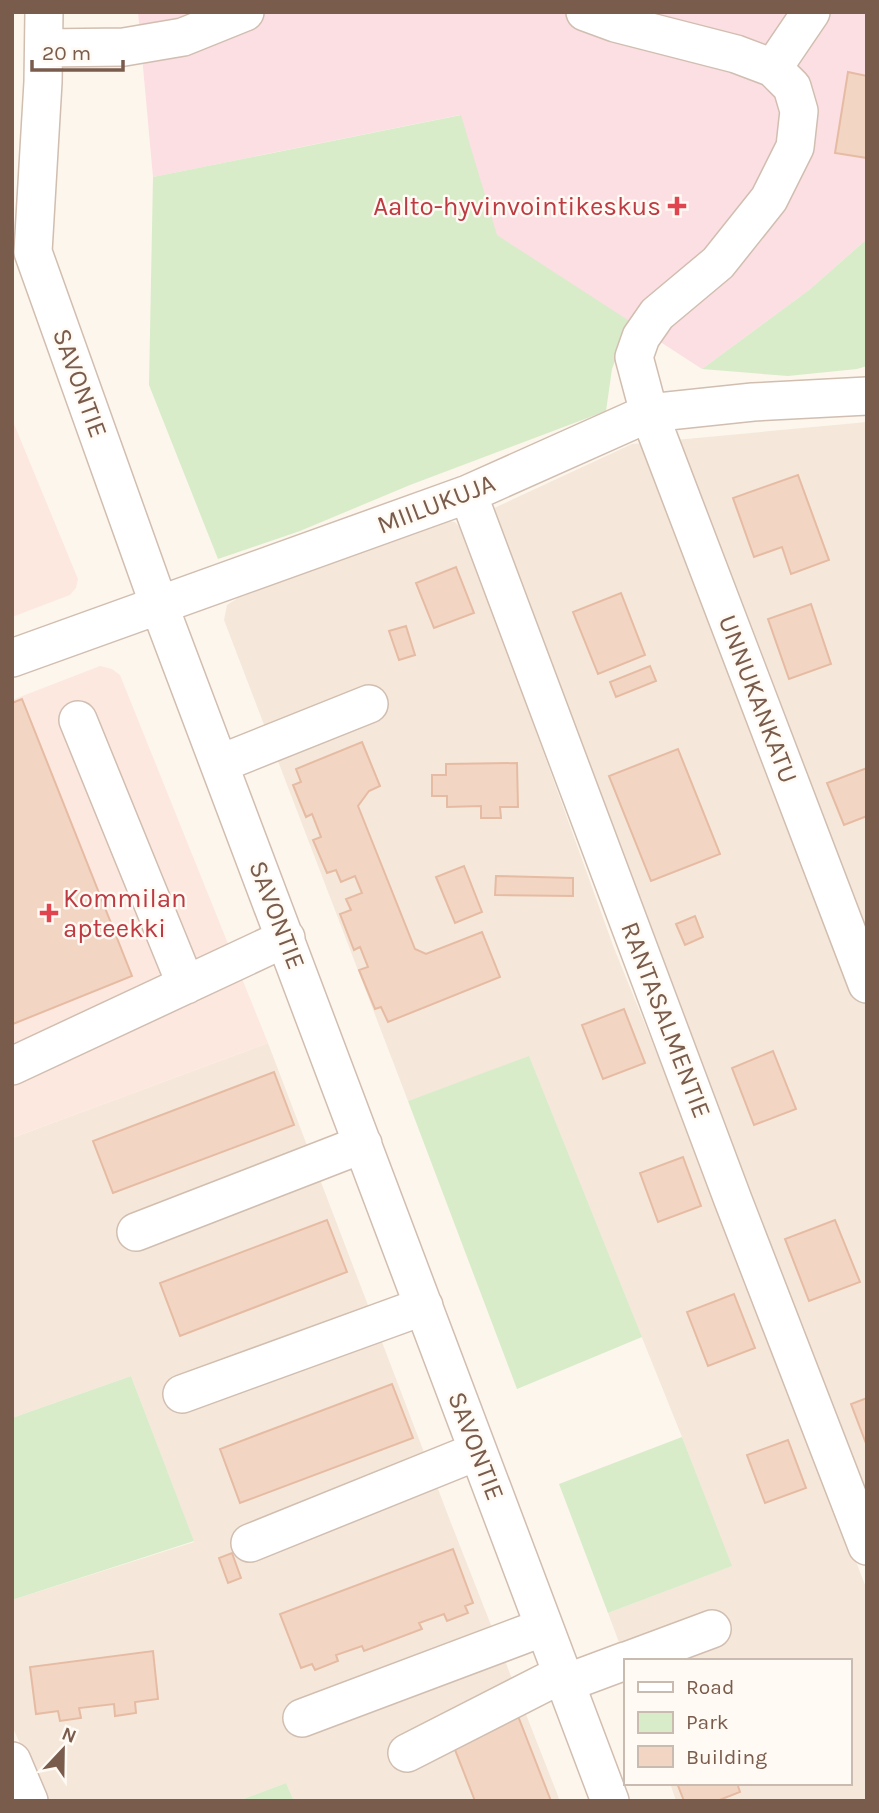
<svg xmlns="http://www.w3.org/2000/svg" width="879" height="1813" font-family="Karla,sans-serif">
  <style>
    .residential { fill: #f5e8da }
    .commercial { fill: #fde8e0 }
    .medical { fill: #fbdfe3 }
    .green { fill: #d8ecc9 }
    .building { fill: #f3d5c3; stroke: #e6bba3; stroke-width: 2 }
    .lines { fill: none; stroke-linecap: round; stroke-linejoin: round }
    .minor-casing { stroke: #d1beb0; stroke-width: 40 }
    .minor { stroke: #fff; stroke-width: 37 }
    .health-dot { fill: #e0444e; stroke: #fffaf3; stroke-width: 2.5 }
    .labels { text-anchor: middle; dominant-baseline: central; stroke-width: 5; stroke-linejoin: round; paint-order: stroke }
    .health-label { font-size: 26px; fill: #be3a42; stroke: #fffaf3; text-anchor: end }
    .street-label { font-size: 26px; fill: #7a5c4d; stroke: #fffaf3 }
  </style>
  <rect width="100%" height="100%" fill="#fdf6ec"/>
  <path class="residential" d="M 867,422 L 867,1498 L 492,509 L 632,444 Z
    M 443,520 L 455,522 L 464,532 L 614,948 L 742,1263 L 867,1590 L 867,1801 L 676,1801 L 670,1783 L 849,1783 L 849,1661 L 626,1661 L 608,1613 L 731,1566 L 682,1437 L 529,1057 L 408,1101 L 224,620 L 227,605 L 238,598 Z
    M 268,1043 L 451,1523 L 560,1801 L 294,1801 L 286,1783 L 238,1801 L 46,1801 L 12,1726 L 12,1600 L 194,1542 L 131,1376 L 12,1418 L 12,1138 Z"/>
  <path class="commercial" d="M 12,419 L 78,579 L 76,588 L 70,595 L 12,617 Z
    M 100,666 L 112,669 L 120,675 L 268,1043 L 12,1138 L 12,700 Z"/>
  <path class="medical" d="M 138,12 L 867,12 L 867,239 L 809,290 L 702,369 L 496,235 L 460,115 L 153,177 Z"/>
  <path class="green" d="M 461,115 L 497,235 L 634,324 L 623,339 L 612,369 L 606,411 L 410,485 L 300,531 L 218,559 L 149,385 L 153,177 Z
    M 867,239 L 867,366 L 857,369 L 788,376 L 702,369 L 809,290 Z
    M 529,1056 L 642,1337 L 517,1389 L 408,1101 Z
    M 131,1376 L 194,1541 L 12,1600 L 12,1418 Z
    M 682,1437 L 732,1566 L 608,1613 L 559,1484 Z
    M 286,1783 L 294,1801 L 238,1801 Z"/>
  <path class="building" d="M 848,72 L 867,76 L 867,158 L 835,153 Z
    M 798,475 L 829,560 L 791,574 L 782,547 L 754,557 L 733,498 Z
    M 456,567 L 474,613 L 434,628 L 416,583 Z
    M 621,593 L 645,655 L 598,674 L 573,612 Z
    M 811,604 L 831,664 L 789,679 L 768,619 Z
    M 406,626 L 415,655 L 399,660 L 389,631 Z
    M 650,666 L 656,681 L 616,697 L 610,682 Z
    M 22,699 L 132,976 L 13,1024 L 12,703 Z
    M 362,742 L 380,786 L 369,791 L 358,806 L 415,949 L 426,954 L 482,932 L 500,977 L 388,1022 L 381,1007 L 375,1009 L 359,970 L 368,967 L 360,947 L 354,950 L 340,914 L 351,910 L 346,899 L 362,893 L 355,876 L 341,882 L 336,870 L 327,873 L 313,840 L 321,837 L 312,814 L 306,817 L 293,785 L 301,782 L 296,769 Z
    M 678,749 L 720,854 L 651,881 L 609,776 Z
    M 517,763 L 518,807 L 500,807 L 501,818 L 481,818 L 481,806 L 447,807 L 447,796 L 432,796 L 432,775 L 446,775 L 446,764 Z
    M 867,768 L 867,816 L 844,825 L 827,783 Z
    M 464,866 L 482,912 L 455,923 L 436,877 Z
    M 496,876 L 573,878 L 573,896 L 495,895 Z
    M 695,916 L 703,937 L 685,945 L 676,924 Z
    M 624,1009 L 645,1063 L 603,1079 L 582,1025 Z
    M 773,1051 L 796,1109 L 754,1125 L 732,1068 Z
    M 274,1072 L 294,1125 L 113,1193 L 93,1141 Z
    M 683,1157 L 701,1206 L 658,1222 L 640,1173 Z
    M 327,1220 L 347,1272 L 180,1336 L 160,1283 Z
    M 835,1220 L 860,1282 L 809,1301 L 785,1239 Z
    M 734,1294 L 755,1348 L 708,1366 L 687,1312 Z
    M 392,1384 L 413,1438 L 240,1503 L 220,1449 Z
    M 867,1398 L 867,1446 L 851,1404 Z
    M 788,1440 L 806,1488 L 765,1503 L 747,1455 Z
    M 453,1549 L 473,1603 L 465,1606 L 468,1613 L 447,1621 L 444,1614 L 419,1623 L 422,1629 L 364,1651 L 362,1646 L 336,1655 L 338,1661 L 315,1670 L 312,1664 L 301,1668 L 280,1614 Z
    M 232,1553 L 241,1578 L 228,1583 L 219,1558 Z
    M 153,1651 L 158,1699 L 135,1702 L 136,1713 L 115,1716 L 114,1704 L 79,1708 L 81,1718 L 60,1721 L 58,1711 L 36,1714 L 30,1667 Z
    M 518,1716 L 551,1801 L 475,1801 L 452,1742 Z
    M 677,1783 L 737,1783 L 740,1792 L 717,1801 L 684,1801 Z"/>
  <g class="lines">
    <defs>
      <path id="minor" d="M 44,12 L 43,82 L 33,252 L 159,605 L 610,1801
        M 585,12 L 615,23 L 736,54 L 773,68 L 792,87 L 799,111 L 795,147 L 769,199 L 718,263 L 657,314 L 641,337 L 634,357 L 649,413 L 867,984
        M 44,48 L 124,47 L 183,37 L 245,12
        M 773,68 L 811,12
        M 468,494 L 733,1200 L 867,1546
        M 12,658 L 468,494 L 649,413 L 753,402 L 867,396
        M 78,720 L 186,985
        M 219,764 L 369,704
        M 12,1066 L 286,938
        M 136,1232 L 363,1144
        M 182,1394 L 424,1306
        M 250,1543 L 478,1451
        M 626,1661 L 712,1629
        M 566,1683 L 625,1661
        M 302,1718 L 544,1627
        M 407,1753 L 562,1674
        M 12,1761 L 29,1801"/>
    </defs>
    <use href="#minor" class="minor-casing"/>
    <use href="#minor" class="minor"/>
  </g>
  <g class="health-dot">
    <path d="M673.5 195.5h7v7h7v7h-7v7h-7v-7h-7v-7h7z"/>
    <path d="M45.5 902.5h7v7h7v7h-7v7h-7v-7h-7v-7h7z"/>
  </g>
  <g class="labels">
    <g class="health-label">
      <text x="661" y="206">Aalto-hyvinvointikeskus</text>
      <text x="63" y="898" text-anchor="start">Kommilan<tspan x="63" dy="30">apteekki</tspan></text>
    </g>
    <g class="street-label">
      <text transform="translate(80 383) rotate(70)">SAVONTIE</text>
      <text transform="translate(436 504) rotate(-21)">MIILUKUJA</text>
      <text transform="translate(758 699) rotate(69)">UNNUKANKATU</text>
      <text transform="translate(277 915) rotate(69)">SAVONTIE</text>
      <text transform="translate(666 1020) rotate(69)">RANTASALMENTIE</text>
      <text transform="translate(476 1446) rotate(69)">SAVONTIE</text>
    </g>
  </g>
  <rect width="879" height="1813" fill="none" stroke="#7a5c4d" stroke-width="28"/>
  <rect x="624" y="1659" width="228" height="126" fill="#fffaf3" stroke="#cabbb1" stroke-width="2"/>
  <rect x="638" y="1682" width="35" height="10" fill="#ffffff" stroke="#cabbb1" stroke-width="2"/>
  <text x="686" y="1694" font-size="21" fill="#7a5c4d">Road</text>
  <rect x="638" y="1712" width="35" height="21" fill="#d8ecc9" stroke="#cabbb1" stroke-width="2"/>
  <text x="686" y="1729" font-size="21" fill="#7a5c4d">Park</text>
  <rect x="638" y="1746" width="35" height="21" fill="#f3d5c3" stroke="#cabbb1" stroke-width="2"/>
  <text x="686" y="1764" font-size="21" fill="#7a5c4d">Building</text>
  <g transform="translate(63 1750) rotate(22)" stroke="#fffaf3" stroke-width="5" paint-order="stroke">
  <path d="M0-5L12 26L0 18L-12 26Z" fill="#7a5c4d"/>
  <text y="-10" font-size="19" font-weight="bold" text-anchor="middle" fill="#7a5c4d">N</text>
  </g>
  <path d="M32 60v10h91v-10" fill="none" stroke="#7a5c4d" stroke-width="3.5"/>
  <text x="42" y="60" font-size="21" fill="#7a5c4d" stroke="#fffaf3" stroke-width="5" paint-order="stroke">20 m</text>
</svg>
